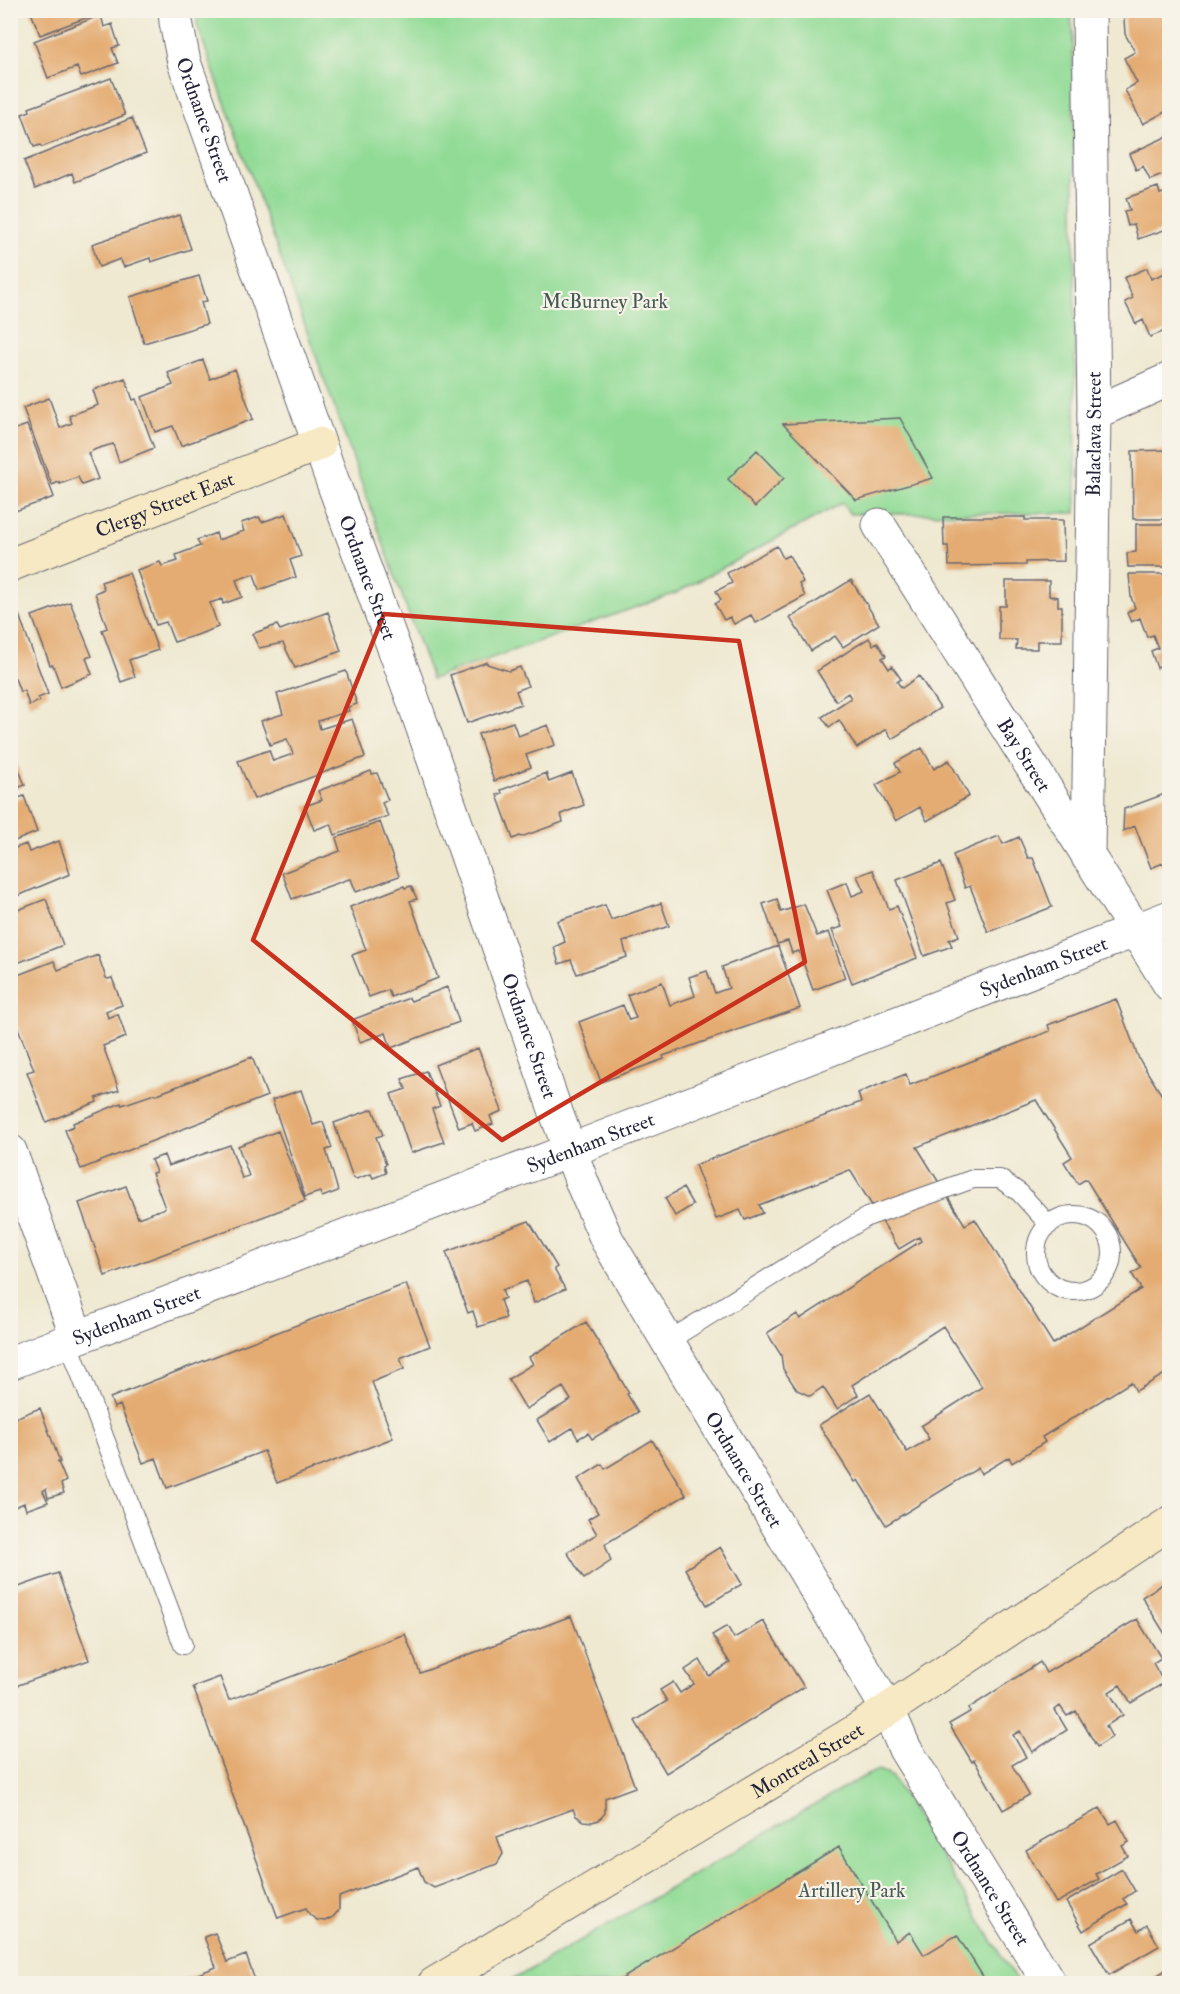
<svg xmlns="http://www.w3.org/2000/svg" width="1180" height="1994" font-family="'IM FELL Double Pica',serif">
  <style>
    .green { fill: #92db96; stroke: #5a7e68; stroke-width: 1.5 }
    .building { fill: #e4ac72; fill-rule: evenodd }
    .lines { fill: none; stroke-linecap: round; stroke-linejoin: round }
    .lane-casing { stroke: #6a6870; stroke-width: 20 }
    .street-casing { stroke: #6a6870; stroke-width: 35 }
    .secondary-casing { stroke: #6a6870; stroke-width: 35 }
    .lane { stroke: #fff; stroke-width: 18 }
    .street { stroke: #fff; stroke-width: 33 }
    .secondary { stroke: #f6e9c3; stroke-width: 33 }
    .marked { fill: none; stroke: #c8321e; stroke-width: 4.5; stroke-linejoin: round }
    .labels { text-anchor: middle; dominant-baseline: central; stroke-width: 4.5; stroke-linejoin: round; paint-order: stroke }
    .street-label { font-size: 20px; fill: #22223b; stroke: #f7f3e8 }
    .park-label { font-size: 20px; fill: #445a56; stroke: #f7f3e8 }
  </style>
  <rect width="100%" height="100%" fill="#f7f3e8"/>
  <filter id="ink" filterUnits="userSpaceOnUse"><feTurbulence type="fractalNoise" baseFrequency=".0167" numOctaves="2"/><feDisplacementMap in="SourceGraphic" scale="12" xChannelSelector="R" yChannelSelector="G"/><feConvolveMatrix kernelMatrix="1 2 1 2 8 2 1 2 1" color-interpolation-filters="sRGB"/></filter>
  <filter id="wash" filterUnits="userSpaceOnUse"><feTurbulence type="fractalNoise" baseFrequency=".008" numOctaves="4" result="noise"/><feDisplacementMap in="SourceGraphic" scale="24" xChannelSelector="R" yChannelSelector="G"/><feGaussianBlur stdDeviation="1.35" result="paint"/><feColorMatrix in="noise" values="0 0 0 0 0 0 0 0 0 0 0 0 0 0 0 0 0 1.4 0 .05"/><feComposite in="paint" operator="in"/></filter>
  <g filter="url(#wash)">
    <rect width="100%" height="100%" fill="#efe9d2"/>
    <path class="green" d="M 198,10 L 1070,11 L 1073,32 L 1076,513 L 850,514 L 842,503 L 676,593 L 432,679 L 197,25 Z
      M 878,1770 L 891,1776 L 911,1807 L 1018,1983 L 505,1984 L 863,1777 Z"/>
    <g id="blocks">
      <path class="building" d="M 30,10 L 98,10 L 99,13 L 40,35 Z
        M 1133,10 L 1170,10 L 1170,109 L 1143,124 L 1125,90 L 1137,83 L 1124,58 L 1135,52 L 1125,34 L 1124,19 Z
        M 101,15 L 104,27 L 112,24 L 119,46 L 112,48 L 118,63 L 81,77 L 77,67 L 48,78 L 34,41 Z
        M 111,78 L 125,115 L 42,147 L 40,145 L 34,147 L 22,114 L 30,111 L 29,108 Z
        M 132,118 L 146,153 L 75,182 L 72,173 L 35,189 L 24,161 Z
        M 1170,135 L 1170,172 L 1150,180 L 1143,166 L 1136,170 L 1129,154 Z
        M 1158,187 L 1160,194 L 1170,191 L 1170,228 L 1138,239 L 1134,224 L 1128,226 L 1124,211 L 1130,210 L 1126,198 Z
        M 179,215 L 191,249 L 151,262 L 150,258 L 124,267 L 120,259 L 99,267 L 92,244 Z
        M 1147,268 L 1151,279 L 1170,271 L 1170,329 L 1150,337 L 1143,320 L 1136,324 L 1125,302 L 1133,298 L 1124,278 Z
        M 199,276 L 207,301 L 201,302 L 207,324 L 144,343 L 130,297 Z
        M 203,360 L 210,379 L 235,369 L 253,419 L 181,446 L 173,426 L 155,432 L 142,397 L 173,385 L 168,373 Z
        M 125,378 L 133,400 L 136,399 L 154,448 L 119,462 L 113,444 L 96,449 L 88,453 L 98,479 L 82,485 L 78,477 L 60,484 L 59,482 L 52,485 L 23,408 L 49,398 L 60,428 L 72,423 L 69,416 L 98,405 L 93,390 Z
        M 900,418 L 933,478 L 856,500 L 783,424 Z
        M 27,425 L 54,497 L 10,513 L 10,462 L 13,460 L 10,452 L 10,431 Z
        M 757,450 L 784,478 L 755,507 L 728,479 Z
        M 1170,450 L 1170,519 L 1133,519 L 1132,451 Z
        M 286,514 L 301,556 L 290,560 L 296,577 L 259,590 L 254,574 L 236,580 L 242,597 L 223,604 L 222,599 L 210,603 L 218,627 L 197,635 L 174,642 L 166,622 L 156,625 L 137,570 L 160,562 L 162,566 L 178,561 L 176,555 L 200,546 L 197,540 L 216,533 L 218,540 L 244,531 L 241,523 L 259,517 L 262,522 Z
        M 943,517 L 1025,517 L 1025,520 L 1063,520 L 1064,561 L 1026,562 L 1026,565 L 949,566 L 948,546 L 944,546 Z
        M 1136,524 L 1170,524 L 1170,567 L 1128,567 L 1127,553 L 1136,552 Z
        M 777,546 L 783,558 L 789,555 L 803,582 L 799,584 L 805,596 L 756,623 L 751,615 L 734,624 L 730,617 L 724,620 L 715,604 L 721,600 L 716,591 L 732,583 L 727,573 Z
        M 129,573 L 158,650 L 129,660 L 135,677 L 121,682 L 102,630 L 107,628 L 95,593 L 104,589 L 101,582 Z
        M 1129,574 L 1170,574 L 1170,662 L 1157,668 L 1151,651 L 1158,648 L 1153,635 L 1147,637 L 1140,618 L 1131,622 L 1127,613 L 1135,608 L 1131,597 Z
        M 851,580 L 879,624 L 843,647 L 835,636 L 811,651 L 790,618 Z
        M 1006,581 L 1049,581 L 1049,596 L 1058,597 L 1058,606 L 1062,606 L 1062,641 L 1037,641 L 1037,649 L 1016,649 L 1017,640 L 999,640 L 999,606 L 1006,606 Z
        M 70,602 L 92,656 L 86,658 L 92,674 L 61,687 L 53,665 L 50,665 L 32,616 Z
        M 328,612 L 341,651 L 295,668 L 283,643 L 259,648 L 252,634 L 277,625 L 280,630 Z
        M 19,615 L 48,694 L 38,698 L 40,701 L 29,705 L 24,690 L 20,692 L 15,678 L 10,680 L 10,618 Z
        M 869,638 L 873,645 L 877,642 L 886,656 L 882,658 L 889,669 L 892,666 L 901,679 L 897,682 L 902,688 L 919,676 L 940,708 L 892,739 L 886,729 L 857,748 L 839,720 L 829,727 L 822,717 L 851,698 L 848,693 L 836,701 L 817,671 Z
        M 487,662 L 487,664 L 509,671 L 520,667 L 528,686 L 516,691 L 521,704 L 467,723 L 450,675 Z
        M 346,671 L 357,704 L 348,707 L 349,711 L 318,721 L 320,729 L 352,719 L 365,757 L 254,799 L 238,761 L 269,750 L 273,761 L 293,754 L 287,739 L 270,745 L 261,721 L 283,714 L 277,694 Z
        M 513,722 L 518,736 L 548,725 L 555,745 L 526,755 L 531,767 L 494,781 L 478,734 Z
        M 10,747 L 25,785 L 10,791 Z
        M 922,748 L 934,769 L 949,760 L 969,796 L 927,821 L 920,807 L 896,821 L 876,785 L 900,772 L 895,763 Z
        M 371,771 L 372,774 L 377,773 L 388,800 L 382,803 L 388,816 L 335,835 L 331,824 L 314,830 L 305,806 L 322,800 L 318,791 Z
        M 546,773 L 549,782 L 572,773 L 584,805 L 561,814 L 563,822 L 521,837 L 520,836 L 513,839 L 497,795 L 502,793 L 501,790 Z
        M 1170,792 L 1170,867 L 1165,869 L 1163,863 L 1151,868 L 1135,826 L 1123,831 L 1124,809 Z
        M 24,796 L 37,832 L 10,843 L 10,801 Z
        M 380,822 L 399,876 L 356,892 L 351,879 L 349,879 L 292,899 L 282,873 L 340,851 L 336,838 Z
        M 999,836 L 1003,844 L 1019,837 L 1028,858 L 1033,858 L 1052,907 L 988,932 L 970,886 L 965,888 L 953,855 Z
        M 59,841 L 70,874 L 10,899 L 10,850 L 26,844 L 29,852 Z
        M 941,863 L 955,900 L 947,903 L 959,936 L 949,940 L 952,946 L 924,956 L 897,880 Z
        M 873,870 L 889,909 L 897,906 L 917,958 L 852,983 L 832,930 L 842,927 L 827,890 L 847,882 L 852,896 L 864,891 L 857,876 Z
        M 404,886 L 405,888 L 411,886 L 417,899 L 410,901 L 438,978 L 391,997 L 388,990 L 369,997 L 352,955 L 366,950 L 350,907 Z
        M 46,899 L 63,945 L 10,966 L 10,913 Z
        M 777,899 L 781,912 L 804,904 L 817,936 L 829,932 L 845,978 L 813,990 L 799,951 L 792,953 L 788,941 L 777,944 L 763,904 Z
        M 661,903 L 669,926 L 623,942 L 627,957 L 577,974 L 571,960 L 559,964 L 554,947 L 565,942 L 557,921 L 605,905 L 611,920 Z
        M 778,946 L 800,1008 L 680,1050 L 663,1056 L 664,1059 L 601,1082 L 579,1022 L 623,1005 L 629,1020 L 636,1018 L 627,995 L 662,982 L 670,1005 L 695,996 L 689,977 L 707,971 L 715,993 L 729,988 L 722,967 Z
        M 98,955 L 106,978 L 108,979 L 112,978 L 122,1005 L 106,1011 L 108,1018 L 118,1014 L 126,1037 L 103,1046 L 119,1090 L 96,1098 L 97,1102 L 46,1122 L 27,1072 L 34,1070 L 10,1007 L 10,978 L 54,961 L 58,970 Z
        M 447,987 L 459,1022 L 391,1048 L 386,1033 L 360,1042 L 352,1020 L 409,998 L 411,1001 Z
        M 1116,999 L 1139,1059 L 1170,1108 L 1170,1375 L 1168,1372 L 1136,1391 L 1131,1382 L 1042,1437 L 1045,1442 L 1012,1463 L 1009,1457 L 981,1474 L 978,1468 L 886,1525 L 858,1480 L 855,1482 L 819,1425 L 870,1393 L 907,1452 L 929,1439 L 921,1426 L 982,1387 L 943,1326 L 852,1385 L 858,1395 L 837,1409 L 823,1387 L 810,1396 L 797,1390 L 783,1369 L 781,1355 L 767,1333 L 797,1314 L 800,1319 L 921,1241 L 919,1237 L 899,1249 L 850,1170 L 759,1205 L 763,1213 L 745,1220 L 740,1210 L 716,1219 L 695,1165 L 861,1102 L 858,1093 L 906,1074 L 910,1085 L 1050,1031 L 1048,1025 ZM 1036,1100 L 1072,1157 L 1064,1162 L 1078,1184 L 1086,1179 L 1141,1268 L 1132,1274 L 1141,1289 L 1053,1344 L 975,1219 L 965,1225 L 917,1147 Z
        M 478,1048 L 502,1111 L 490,1116 L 493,1124 L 475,1131 L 472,1123 L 459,1128 L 435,1065 Z
        M 252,1057 L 267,1096 L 81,1169 L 65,1130 L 74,1126 L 73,1123 L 121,1103 L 122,1105 L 154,1094 L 155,1095 Z
        M 426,1071 L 440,1106 L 432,1109 L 444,1142 L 411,1153 L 391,1094 L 406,1089 L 402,1079 Z
        M 301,1090 L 313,1125 L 323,1122 L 332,1148 L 326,1150 L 338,1191 L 322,1197 L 320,1192 L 305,1197 L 272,1100 Z
        M 373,1109 L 383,1135 L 376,1137 L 386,1164 L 384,1165 L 386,1173 L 373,1178 L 371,1174 L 356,1179 L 353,1178 L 334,1123 Z
        M 278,1131 L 305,1201 L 105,1276 L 79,1203 L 126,1186 L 138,1218 L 165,1208 L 152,1173 L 156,1172 L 151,1160 L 164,1155 L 168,1166 L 230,1145 L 242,1178 L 249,1176 L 238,1146 Z
        M 683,1188 L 693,1205 L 675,1216 L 665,1198 Z
        M 529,1221 L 557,1267 L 554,1269 L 565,1289 L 534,1303 L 527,1281 L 502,1290 L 505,1298 L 500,1300 L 506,1318 L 478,1327 L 473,1311 L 468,1313 L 446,1252 Z
        M 406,1284 L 430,1346 L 400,1358 L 404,1369 L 372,1382 L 393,1438 L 277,1483 L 264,1451 L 167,1488 L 156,1458 L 143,1463 L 120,1405 L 114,1408 L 110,1398 L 241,1346 Z
        M 586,1322 L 629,1393 L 627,1394 L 638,1412 L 592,1439 L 588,1433 L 578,1439 L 572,1428 L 550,1442 L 537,1420 L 571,1400 L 563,1387 L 526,1409 L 508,1379 L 533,1364 L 529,1357 Z
        M 40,1408 L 60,1462 L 58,1462 L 66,1481 L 61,1484 L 64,1493 L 48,1498 L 46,1489 L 43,1491 L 48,1502 L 26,1510 L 24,1503 L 10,1509 L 10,1420 Z
        M 652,1440 L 686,1495 L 605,1544 L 611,1561 L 584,1579 L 567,1552 L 597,1534 L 588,1519 L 598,1513 L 578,1479 L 602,1464 L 605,1469 Z
        M 720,1547 L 742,1584 L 707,1605 L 685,1569 Z
        M 58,1573 L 89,1660 L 10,1688 L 10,1590 Z
        M 1170,1579 L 1170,1638 L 1166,1633 L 1165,1634 L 1142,1597 Z
        M 571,1616 L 635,1787 L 605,1798 L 605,1813 L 599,1820 L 592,1822 L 584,1821 L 576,1816 L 573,1809 L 497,1837 L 503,1854 L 497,1864 L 434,1888 L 424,1882 L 418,1867 L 339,1897 L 339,1910 L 333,1917 L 325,1921 L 317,1920 L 310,1915 L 306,1908 L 278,1918 L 193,1687 L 220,1677 L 229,1700 L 405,1634 L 420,1673 Z
        M 1137,1619 L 1161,1658 L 1153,1663 L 1164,1683 L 1131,1703 L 1120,1685 L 1109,1692 L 1123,1715 L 1106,1726 L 1112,1737 L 1097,1747 L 1076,1711 L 1067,1716 L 1060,1706 L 1055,1710 L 1067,1730 L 1032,1752 L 1020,1731 L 1013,1735 L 1026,1757 L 1012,1765 L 1029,1795 L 1003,1810 L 974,1760 L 972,1762 L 949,1724 L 970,1712 L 969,1708 L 1040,1662 L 1046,1673 Z
        M 763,1621 L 804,1687 L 666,1773 L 635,1721 L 667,1701 L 660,1690 L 673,1682 L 680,1693 L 694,1684 L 685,1670 L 700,1660 L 709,1676 L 730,1663 L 712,1635 L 727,1626 L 734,1638 Z
        M 1100,1808 L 1110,1824 L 1117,1820 L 1129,1842 L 1122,1846 L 1128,1856 L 1096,1874 L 1099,1879 L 1056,1903 L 1026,1850 Z
        M 839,1847 L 896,1941 L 910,1932 L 924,1955 L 957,1935 L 987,1983 L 615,1983 Z
        M 1122,1869 L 1135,1891 L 1123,1899 L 1127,1904 L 1083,1931 L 1066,1902 Z
        M 1131,1919 L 1138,1931 L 1147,1925 L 1159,1946 L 1109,1975 L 1090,1943 Z
        M 215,1933 L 227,1962 L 246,1955 L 256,1983 L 175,1983 L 216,1967 L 204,1937 Z
        M 1170,1967 L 1170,1983 L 1145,1983 Z"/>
    </g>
  </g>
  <g filter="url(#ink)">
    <use href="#blocks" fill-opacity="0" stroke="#6a6870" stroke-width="1.5"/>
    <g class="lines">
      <defs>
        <path id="lane" d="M1036 1253a38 38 0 1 1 76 0a38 38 0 1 1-76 0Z
          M 68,1341 L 183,1645
          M 668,1341 L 867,1217 L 973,1179 L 1000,1179 L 1020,1193 L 1049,1225"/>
        <g id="street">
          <path id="s1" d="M 175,10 L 176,22 L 184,62 L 331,477 L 411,694 L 557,1115 L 583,1185 L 607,1240 L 888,1710 L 905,1749 L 1050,1984"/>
          <path d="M 1094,413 L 1170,379"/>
          <path id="s2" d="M 879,525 L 1170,985"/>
          <path id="s3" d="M 1088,857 L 1094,413 L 1089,10"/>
          <path d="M 10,1151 L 77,1337"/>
          <path id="s4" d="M 10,1363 L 571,1150 L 1170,917"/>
        </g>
        <g id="secondary">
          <path id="s5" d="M 10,565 L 319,444"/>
          <path id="s6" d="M 434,1984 L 851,1734 L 1170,1523"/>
        </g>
      </defs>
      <use href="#lane" class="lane-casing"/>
      <use href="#street" class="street-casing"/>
      <use href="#secondary" class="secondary-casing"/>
      <use href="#lane" class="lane"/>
      <use href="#street" class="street"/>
      <use href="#secondary" class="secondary"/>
    </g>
  </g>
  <path class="marked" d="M 384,614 L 739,641 L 805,962 L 502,1140 L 253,940 Z"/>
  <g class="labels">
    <g class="street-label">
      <text stroke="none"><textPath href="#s1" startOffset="114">Ordnance Street</textPath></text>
      <text stroke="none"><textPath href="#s3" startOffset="423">Balaclava Street</textPath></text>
      <text stroke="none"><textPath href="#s5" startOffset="166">Clergy Street East</textPath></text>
      <text stroke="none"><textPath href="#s1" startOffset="600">Ordnance Street</textPath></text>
      <text stroke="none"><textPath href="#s2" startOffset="272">Bay Street</textPath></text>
      <text stroke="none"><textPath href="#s4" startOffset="1107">Sydenham Street</textPath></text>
      <text stroke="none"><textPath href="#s1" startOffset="1086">Ordnance Street</textPath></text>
      <text stroke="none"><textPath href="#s4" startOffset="621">Sydenham Street</textPath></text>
      <text stroke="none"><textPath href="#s4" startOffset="135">Sydenham Street</textPath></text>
      <text stroke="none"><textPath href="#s1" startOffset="1572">Ordnance Street</textPath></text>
      <text stroke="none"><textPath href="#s6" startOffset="435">Montreal Street</textPath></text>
      <text stroke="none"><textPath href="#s1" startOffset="2058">Ordnance Street</textPath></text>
    </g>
    <g class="park-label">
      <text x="605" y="301">McBurney Park</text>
      <text x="852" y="1890">Artillery Park</text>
    </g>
  </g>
  <rect width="1180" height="1994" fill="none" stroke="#f7f3e8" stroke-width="36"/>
</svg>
